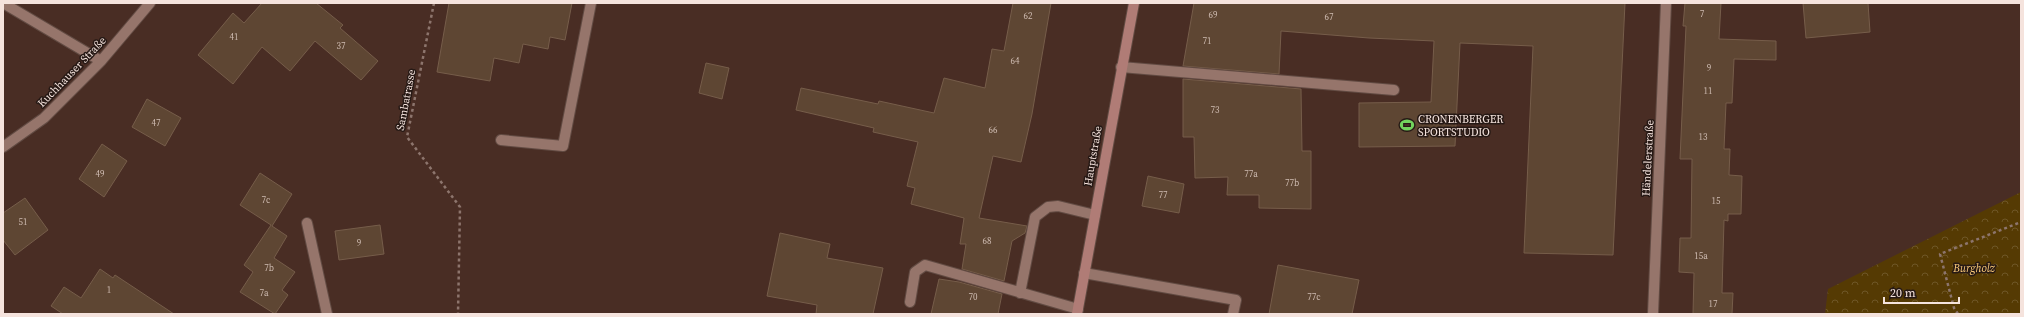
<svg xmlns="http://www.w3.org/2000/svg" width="2024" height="317" font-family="'Source Serif 4',serif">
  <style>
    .forest { fill: url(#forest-crowns) }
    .building { fill: #5e4633; stroke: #765d4a }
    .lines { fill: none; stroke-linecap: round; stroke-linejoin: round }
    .service-casing { stroke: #624b43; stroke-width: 12 }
    .minor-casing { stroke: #624b43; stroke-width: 12 }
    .secondary-casing { stroke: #624b43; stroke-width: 12 }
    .path { stroke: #8d756d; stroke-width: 2.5; stroke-dasharray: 3 3; stroke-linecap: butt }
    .service { stroke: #96756b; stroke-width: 10 }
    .minor { stroke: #96756b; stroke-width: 10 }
    .secondary { stroke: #b07c76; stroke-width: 10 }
    .labels { text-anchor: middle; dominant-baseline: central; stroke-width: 3; stroke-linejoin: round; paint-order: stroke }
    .number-label { font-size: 9px; fill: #cfbcb2 }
    .street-label { font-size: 11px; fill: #f5e3dd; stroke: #261915 }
    .poi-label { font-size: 11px; fill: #f5e3dd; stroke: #261915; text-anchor: start }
    .park-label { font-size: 11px; font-style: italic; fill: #fecd7a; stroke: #261915 }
  </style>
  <defs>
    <pattern id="forest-crowns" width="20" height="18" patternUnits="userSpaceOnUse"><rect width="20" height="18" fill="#553a03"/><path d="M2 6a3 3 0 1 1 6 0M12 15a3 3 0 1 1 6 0" fill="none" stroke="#6e5627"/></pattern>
  </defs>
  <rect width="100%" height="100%" fill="#492d24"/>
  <path class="forest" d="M 2021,192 L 2021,314 L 1825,314 L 1828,289 Z"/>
  <path class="building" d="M 262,3 L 316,3 L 343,25 L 340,28 L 378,61 L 361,80 L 315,41 L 290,71 L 262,47 L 233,84 L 198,55 L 233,13 L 244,23 Z
    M 449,3 L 572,3 L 565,40 L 550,37 L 548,49 L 523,44 L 519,63 L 494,58 L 490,81 L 437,72 Z
    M 1013,3 L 1051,3 L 1032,114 L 1021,162 L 993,156 L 979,218 L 1027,226 L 1025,233 L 1012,241 L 1004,281 L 962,269 L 966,244 L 960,244 L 964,218 L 911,204 L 915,188 L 907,186 L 918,142 L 873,132 L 874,128 L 796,110 L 801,88 L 878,104 L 879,101 L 934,113 L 944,78 L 985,88 L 992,49 L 1004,51 Z
    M 1194,3 L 1625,3 L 1613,255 L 1524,253 L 1533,46 L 1460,43 L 1455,146 L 1359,147 L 1359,103 L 1431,102 L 1434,41 L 1369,38 L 1281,31 L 1279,74 L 1183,66 Z
    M 1685,3 L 1721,3 L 1719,39 L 1776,41 L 1776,60 L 1734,59 L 1732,103 L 1726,103 L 1724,149 L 1730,149 L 1729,175 L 1742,176 L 1741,214 L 1728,214 L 1728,221 L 1724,220 L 1722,293 L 1733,293 L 1732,314 L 1693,314 L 1694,273 L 1679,272 L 1680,238 L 1691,238 L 1692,159 L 1680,159 L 1686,26 L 1683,26 Z
    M 1803,3 L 1868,3 L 1870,32 L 1806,38 Z
    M 706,63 L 729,68 L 722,99 L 699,93 Z
    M 1183,79 L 1301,89 L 1302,151 L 1311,151 L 1311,209 L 1259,208 L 1259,195 L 1227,195 L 1228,177 L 1195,178 L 1194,137 L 1183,137 Z
    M 147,99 L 181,118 L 165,146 L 132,127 Z
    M 102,144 L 127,161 L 104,197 L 79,179 Z
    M 260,173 L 292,194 L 272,226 L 287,236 L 274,258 L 295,272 L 282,290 L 288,295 L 275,314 L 240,292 L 253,272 L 244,265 L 271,225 L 240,205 Z
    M 1148,176 L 1184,184 L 1179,213 L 1142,206 Z
    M 25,198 L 48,230 L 15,255 L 3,240 L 3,213 Z
    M 380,225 L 384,254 L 339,260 L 335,231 Z
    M 780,233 L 830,244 L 827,258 L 883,268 L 873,314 L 816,314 L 817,305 L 767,296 Z
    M 1278,265 L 1359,280 L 1352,314 L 1269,314 Z
    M 100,269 L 113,278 L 115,275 L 174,314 L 63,314 L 51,306 L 64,287 L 81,298 Z
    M 939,279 L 959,282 L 1002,294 L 998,314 L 931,314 Z"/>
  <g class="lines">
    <defs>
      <path id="service" d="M 1121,67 L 1394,90
        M 501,140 L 563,146 L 591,3
        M 307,223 L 327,314
        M 1084,273 L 1236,300 L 1233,314
        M 1020,293 L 1035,217 L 1048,207 L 1058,206 L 1095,215
        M 910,302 L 915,272 L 925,265 L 1078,309"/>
      <path id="minor" d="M 3,3 L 101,61
        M 3,147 L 44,118 L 101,61 L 150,3
        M 1653,314 L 1666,3"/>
      <path id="secondary" d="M 1077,314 L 1134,3"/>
    </defs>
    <use href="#service" class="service-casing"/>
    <use href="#minor" class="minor-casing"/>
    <use href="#secondary" class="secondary-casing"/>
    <path class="path" d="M 434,3 L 407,137 L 460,207 L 458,314
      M 1958,314 L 1954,308 L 1940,254 L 2021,222"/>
    <use href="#service" class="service"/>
    <use href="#minor" class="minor"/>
    <use href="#secondary" class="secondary"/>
  </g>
  <defs>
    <symbol id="stadium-bare" viewBox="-9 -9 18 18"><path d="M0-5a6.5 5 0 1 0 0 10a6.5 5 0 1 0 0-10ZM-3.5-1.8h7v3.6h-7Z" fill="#72d25d" stroke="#261915" stroke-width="2.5" paint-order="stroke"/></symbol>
  </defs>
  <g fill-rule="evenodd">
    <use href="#stadium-bare" x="1397" y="115" width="20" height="20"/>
  </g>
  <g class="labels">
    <g class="number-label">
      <text x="1702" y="14">7</text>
      <text x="1213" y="15">69</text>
      <text x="1028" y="16">62</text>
      <text x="1329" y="17">67</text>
      <text x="234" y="37">41</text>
      <text x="1207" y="41">71</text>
      <text x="341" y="46">37</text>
      <text x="1015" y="61">64</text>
      <text x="1709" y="68">9</text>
      <text x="1708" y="91">11</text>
      <text x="1215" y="110">73</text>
      <text x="156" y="123">47</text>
      <text x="993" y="130">66</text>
      <text x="1703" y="137">13</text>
      <text x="100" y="174">49</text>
      <text x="1251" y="174">77a</text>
      <text x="1292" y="183">77b</text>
      <text x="1163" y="195">77</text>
      <text x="266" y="200">7c</text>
      <text x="1716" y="201">15</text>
      <text x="23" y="222">51</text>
      <text x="987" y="241">68</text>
      <text x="359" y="243">9</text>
      <text x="1701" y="256">15a</text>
      <text x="269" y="268">7b</text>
      <text x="109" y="290">1</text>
      <text x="264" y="293">7a</text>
      <text x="973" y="297">70</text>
      <text x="1314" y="297">77c</text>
      <text x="1713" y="304">17</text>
    </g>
    <g class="street-label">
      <text transform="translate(72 72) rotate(-46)">Kuchhauser Straße</text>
      <text transform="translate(406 100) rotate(-79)">Sambatrasse</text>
      <text transform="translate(1093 156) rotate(-80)">Hauptstraße</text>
      <text transform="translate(1648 158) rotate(-87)">Händelerstraße</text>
    </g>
    <g class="poi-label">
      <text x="1418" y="119">CRONENBERGER<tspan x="1418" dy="13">SPORTSTUDIO</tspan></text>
    </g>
    <g class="park-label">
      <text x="1974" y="268">Burgholz</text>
    </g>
  </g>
  <rect width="2024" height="317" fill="none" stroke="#f5e3dd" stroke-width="8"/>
  <path d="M1884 297v6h75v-6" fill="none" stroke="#f5e3dd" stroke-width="2"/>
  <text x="1890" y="297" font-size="12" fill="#f5e3dd" stroke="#261915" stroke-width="3" paint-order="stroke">20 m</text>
</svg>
